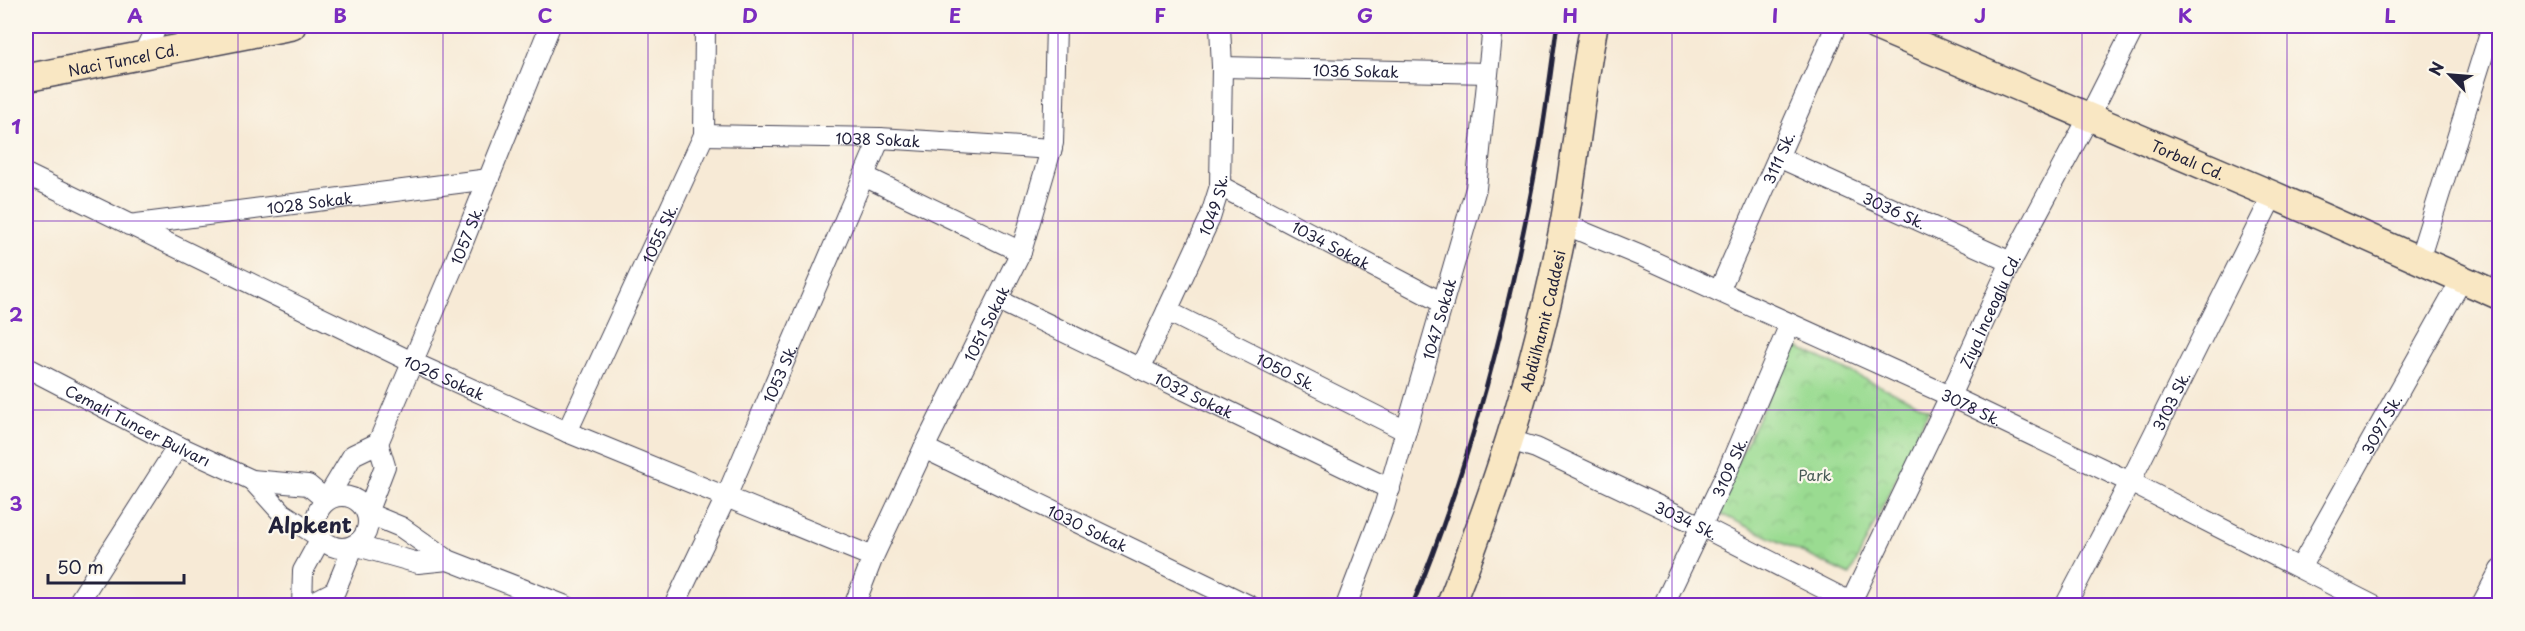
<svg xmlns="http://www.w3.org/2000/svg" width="2525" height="631" font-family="'Playpen Sans',sans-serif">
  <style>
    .park { fill: url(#park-crowns); stroke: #5e7e66; stroke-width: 1.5 }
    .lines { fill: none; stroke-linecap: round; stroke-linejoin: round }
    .minor-casing { stroke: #424052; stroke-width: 22 }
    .secondary-casing { stroke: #424052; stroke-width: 30 }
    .minor { stroke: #fff; stroke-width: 20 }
    .secondary { stroke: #f9e7c3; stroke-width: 27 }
    .rail { stroke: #22223b; stroke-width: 4.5 }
    .grid { fill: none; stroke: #7b2cbf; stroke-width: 1.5; stroke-opacity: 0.55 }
    .labels { text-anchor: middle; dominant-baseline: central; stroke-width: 4.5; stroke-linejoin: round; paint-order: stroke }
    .street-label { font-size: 15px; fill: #22223b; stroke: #fbf7ec }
    .park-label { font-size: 15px; fill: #465a55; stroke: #fbf7ec }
    .district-label { font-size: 21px; font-weight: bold; fill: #22223b; stroke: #fbf7ec }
    .neatline { fill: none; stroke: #7b2cbf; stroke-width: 2 }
    .grid-label { font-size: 20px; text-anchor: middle; font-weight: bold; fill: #7b2cbf }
  </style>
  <defs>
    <pattern id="park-crowns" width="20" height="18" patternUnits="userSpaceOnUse" patternTransform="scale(1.5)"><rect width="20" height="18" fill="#9adb91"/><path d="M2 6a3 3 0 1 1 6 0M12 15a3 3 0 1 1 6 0" fill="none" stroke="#84bc7e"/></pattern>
  </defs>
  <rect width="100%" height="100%" fill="#fbf7ec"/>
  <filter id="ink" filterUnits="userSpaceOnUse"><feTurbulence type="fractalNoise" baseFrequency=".0167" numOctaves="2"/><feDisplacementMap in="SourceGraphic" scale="12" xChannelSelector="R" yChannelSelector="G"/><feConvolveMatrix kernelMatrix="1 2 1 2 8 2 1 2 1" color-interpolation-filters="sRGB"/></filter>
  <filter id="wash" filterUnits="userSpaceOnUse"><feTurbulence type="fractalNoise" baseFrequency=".008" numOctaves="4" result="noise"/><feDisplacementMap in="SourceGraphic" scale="24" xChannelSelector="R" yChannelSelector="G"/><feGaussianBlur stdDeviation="1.35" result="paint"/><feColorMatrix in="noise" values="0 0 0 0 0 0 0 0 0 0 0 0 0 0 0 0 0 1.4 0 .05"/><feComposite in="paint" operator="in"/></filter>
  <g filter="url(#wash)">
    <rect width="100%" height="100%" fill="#f7ead6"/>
    <path class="park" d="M 1793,345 L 1929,409 L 1850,575 L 1714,511 Z"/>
  </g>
  <g filter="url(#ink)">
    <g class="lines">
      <defs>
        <g id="minor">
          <path d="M 142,56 L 157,26"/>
          <path id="s1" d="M 1222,67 L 1488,73"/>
          <path id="s2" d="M 704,135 L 880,138 L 1052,149"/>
          <path id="s3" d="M 1778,157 L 2011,262"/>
          <path id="s4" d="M 26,174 L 414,363 L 567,432 L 873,557"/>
          <path d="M 864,176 L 1021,252"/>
          <path id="s5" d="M 1220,186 L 1443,303"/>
          <path id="s6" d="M 1564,224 L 1641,256 L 1950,396 L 2130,482 L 2374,606"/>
          <path id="s7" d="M 129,225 L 489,179"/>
          <path d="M 2419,260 L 2492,26"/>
          <path id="s8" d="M 1719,291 L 1836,26"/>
          <path id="s9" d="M 998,300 L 1390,489"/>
          <path id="s10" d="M 1167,311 L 1406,431"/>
          <path id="s11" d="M 26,367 L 178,446 L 252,480 L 308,485 L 326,500 L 353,455 L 378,443"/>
          <path id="s12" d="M 1140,369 L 1210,218 L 1220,186 L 1222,67 L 1220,26"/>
          <path id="s13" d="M 567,432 L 704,135 L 705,26"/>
          <path id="s14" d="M 1510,440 L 1536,448 L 1701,526 L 1858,606"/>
          <path id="s15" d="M 378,443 L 453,267 L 550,26"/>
          <path d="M 378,443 L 385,466 L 367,513 L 401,527 L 448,560 L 566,606"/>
          <path id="s16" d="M 924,448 L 1250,606"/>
          <path d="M 252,480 L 282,513 L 321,538 L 303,571 L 302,606"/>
          <circle cx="342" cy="522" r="26"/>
          <path id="s17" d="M 2300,568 L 2462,279"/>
          <path d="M 76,606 L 178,446"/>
          <path d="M 306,606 L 335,591 L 354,545 L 418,563 L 448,560"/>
          <path id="s18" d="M 674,606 L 726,497 L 880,138"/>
          <path id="s19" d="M 854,606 L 873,557 L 924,448 L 1021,252 L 1053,143 L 1056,26"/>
          <path id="s20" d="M 1346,606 L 1384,507 L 1476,188 L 1493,26"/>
          <path id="s21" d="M 1663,606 L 1727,472 L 1790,324"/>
          <path id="s22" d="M 1849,606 L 1950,396 L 2011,262 L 2089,117 L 2135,26"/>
          <path id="s23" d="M 2065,606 L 2130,482 L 2273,195"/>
          <path d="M 2481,606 L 2500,570"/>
        </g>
        <g id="secondary">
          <path id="s24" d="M 1875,26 L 2273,195 L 2500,296"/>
          <path id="s25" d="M 26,78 L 292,26"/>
          <path id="s26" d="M 1450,606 C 1499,483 1540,353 1564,223 C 1576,157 1581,91 1594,26"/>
        </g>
      </defs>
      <use href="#minor" class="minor-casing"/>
      <use href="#secondary" class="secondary-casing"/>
      <use href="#minor" class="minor"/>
      <use href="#secondary" class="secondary"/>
      <path class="rail" d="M 1412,606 C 1472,462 1510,309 1538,156 C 1546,113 1551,69 1557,26"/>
    </g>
  </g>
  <path class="grid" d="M 238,26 L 238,606M 443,26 L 443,606M 648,26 L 648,606M 853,26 L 853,606M 1058,26 L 1058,606M 1262,26 L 1262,606M 1467,26 L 1467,606M 1672,26 L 1672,606M 1877,26 L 1877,606M 2082,26 L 2082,606M 2287,26 L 2287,606M 26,221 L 2500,221M 26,410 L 2500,410"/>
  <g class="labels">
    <g class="street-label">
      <text stroke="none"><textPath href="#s25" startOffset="99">Naci Tuncel Cd.</textPath></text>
      <text stroke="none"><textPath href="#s1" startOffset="134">1036 Sokak</textPath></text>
      <text stroke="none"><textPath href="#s2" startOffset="174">1038 Sokak</textPath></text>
      <text stroke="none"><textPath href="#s8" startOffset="146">3111 Sk.</textPath></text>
      <text stroke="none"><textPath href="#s24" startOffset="340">Torbalı Cd.</textPath></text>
      <text stroke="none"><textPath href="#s7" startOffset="182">1028 Sokak</textPath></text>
      <text stroke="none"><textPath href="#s12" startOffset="180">1049 Sk.</textPath></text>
      <text stroke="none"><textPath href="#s3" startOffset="128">3036 Sk.</textPath></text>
      <text stroke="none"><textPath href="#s13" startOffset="219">1055 Sk.</textPath></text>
      <text stroke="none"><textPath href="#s15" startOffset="226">1057 Sk.</textPath></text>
      <text stroke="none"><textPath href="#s5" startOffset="126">1034 Sokak</textPath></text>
      <text stroke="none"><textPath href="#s22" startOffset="327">Ziya İnceoglu Cd.</textPath></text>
      <text stroke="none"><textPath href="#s20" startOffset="302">1047 Sokak</textPath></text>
      <text stroke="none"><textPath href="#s26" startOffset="300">Abdülhamit Caddesi</textPath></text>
      <text stroke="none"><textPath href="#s19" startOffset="312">1051 Sokak</textPath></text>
      <text stroke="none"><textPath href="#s10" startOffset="134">1050 Sk.</textPath></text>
      <text stroke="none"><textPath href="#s18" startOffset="256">1053 Sk.</textPath></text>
      <text stroke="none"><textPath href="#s4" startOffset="465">1026 Sokak</textPath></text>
      <text stroke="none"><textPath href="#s9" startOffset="218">1032 Sokak</textPath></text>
      <text stroke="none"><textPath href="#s23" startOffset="231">3103 Sk.</textPath></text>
      <text stroke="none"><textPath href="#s6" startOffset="447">3078 Sk.</textPath></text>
      <text stroke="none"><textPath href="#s11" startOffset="126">Cemali Tuncer Bulvarı</textPath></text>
      <text stroke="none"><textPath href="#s17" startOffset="165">3097 Sk.</textPath></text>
      <text stroke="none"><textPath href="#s21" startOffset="154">3109 Sk.</textPath></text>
      <text stroke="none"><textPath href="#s14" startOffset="194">3034 Sk.</textPath></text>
      <text stroke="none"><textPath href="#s16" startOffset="182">1030 Sokak</textPath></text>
    </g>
    <g class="park-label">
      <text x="1815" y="474">Park</text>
    </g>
    <g class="district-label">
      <text x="310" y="524">Alpkent</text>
    </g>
  </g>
  <rect width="2525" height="631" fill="none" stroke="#fbf7ec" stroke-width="66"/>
  <g transform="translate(2450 75) rotate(295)" stroke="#fbf7ec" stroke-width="4.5" paint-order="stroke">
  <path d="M0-4.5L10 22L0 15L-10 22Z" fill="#22223b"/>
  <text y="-9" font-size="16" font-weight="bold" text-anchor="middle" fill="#22223b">N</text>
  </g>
  <path d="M48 574v9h136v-9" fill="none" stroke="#22223b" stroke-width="3"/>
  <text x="57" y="574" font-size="18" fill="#22223b" stroke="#fbf7ec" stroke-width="4.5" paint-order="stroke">50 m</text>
  <rect x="33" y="33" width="2459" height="565" class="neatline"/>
  <g class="grid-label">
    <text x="135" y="23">A</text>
    <text x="340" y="23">B</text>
    <text x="545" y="23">C</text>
    <text x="750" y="23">D</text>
    <text x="955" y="23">E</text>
    <text x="1160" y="23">F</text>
    <text x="1365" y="23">G</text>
    <text x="1570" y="23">H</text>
    <text x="1775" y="23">I</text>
    <text x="1980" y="23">J</text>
    <text x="2185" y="23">K</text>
    <text x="2390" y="23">L</text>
    <text x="16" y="134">1</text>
    <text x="16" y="322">2</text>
    <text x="16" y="511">3</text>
  </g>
</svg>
